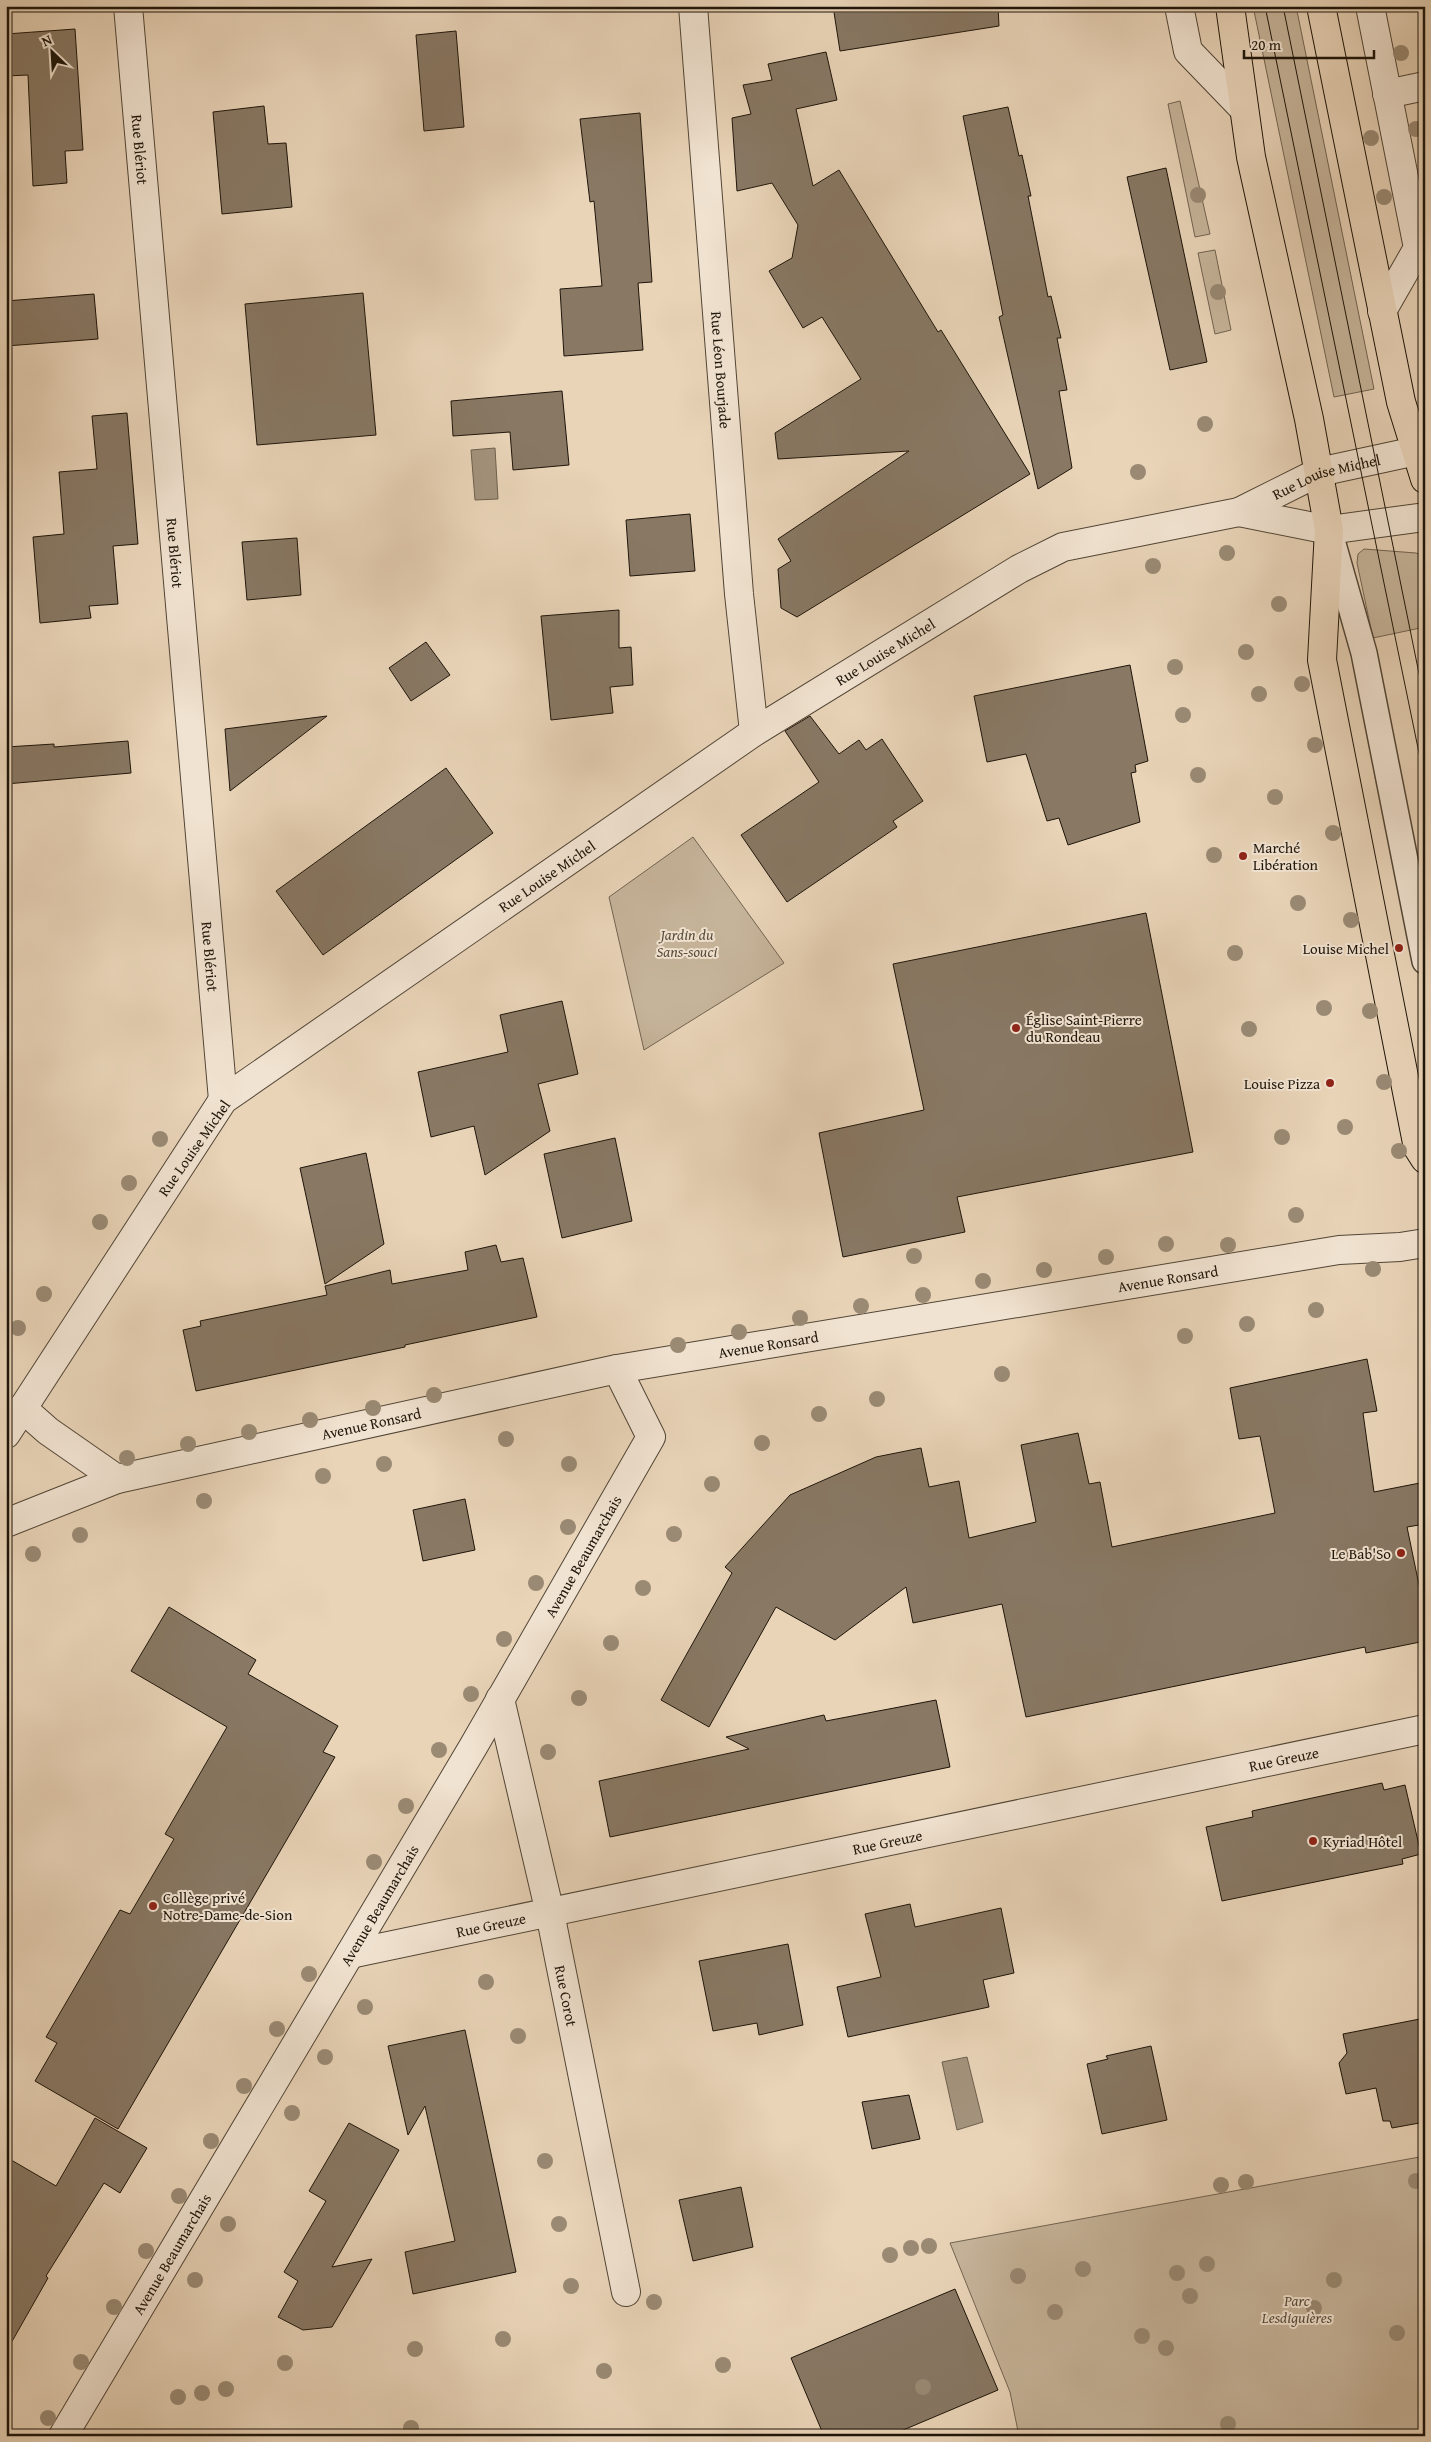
<svg xmlns="http://www.w3.org/2000/svg" width="1431" height="2442" font-family="'Gentium Book Plus',serif">
  <style>
    .green { fill: #c6b49a; stroke: #726452 }
    .water { fill: #a4937d; stroke: #6e614f }
    .building { fill: #887864; stroke: #1e150a }
    .lines { fill: none; stroke-linecap: round; stroke-linejoin: round }
    .service-casing { stroke: #514536; stroke-width: 28 }
    .minor-casing { stroke: #514536; stroke-width: 30 }
    .primary-casing { stroke: #1e150a; stroke-width: 30 }
    .service { stroke: #f1e3d1; stroke-width: 25 }
    .minor { stroke: #f1e3d1; stroke-width: 28 }
    .primary { stroke: #e9d4b8; stroke-width: 28 }
    .tram { stroke: #1e150a; stroke-width: 1 }
    .tree { fill: #9a8a74 }
    .poi-dot { fill: #8f2418; stroke: #f1e3d1; stroke-width: 2 }
    .labels { text-anchor: middle; dominant-baseline: central; stroke-width: 4; stroke-linejoin: round; paint-order: stroke }
    .street-label { font-size: 15px; fill: #1e150a; stroke: #f1e3d1 }
    .poi-label { font-size: 15px; fill: #1e150a; stroke: #f1e3d1; text-anchor: start }
    .park-label { font-size: 15px; font-style: italic; fill: #594d3c; stroke: #f1e3d1 }
  </style>
  <rect width="100%" height="100%" fill="#e9d4b8"/>
  <filter id="stains"><feTurbulence type="fractalNoise" baseFrequency=".004" numOctaves="4"/><feColorMatrix values="0 0 0 0 .2 0 0 0 0 .09 0 0 0 0 .02 0 0 0 .5 -.17"/></filter>
  <radialGradient id="worn" r=".72"><stop offset=".6" stop-color="#630" stop-opacity="0"/><stop offset="1" stop-color="#630" stop-opacity=".3"/></radialGradient>
  <path class="green" d="M 1253,6 L 1296,6 L 1374,389 L 1334,397 Z
    M 1180,101 L 1210,234 L 1195,237 L 1168,104 Z
    M 1215,250 L 1231,330 L 1215,334 L 1198,253 Z
    M 1364,549 L 1416,553 L 1424,556 L 1425,627 L 1373,638 L 1357,563 L 1358,554 Z
    M 693,837 L 784,963 L 644,1050 L 609,897 Z
    M 1425,2156 L 1425,2436 L 1019,2436 L 1010,2392 L 950,2243 Z"/>
  <path class="water" d="M 495,448 L 498,499 L 475,500 L 471,450 Z
    M 967,2057 L 983,2122 L 957,2130 L 942,2062 Z"/>
  <path class="building" d="M 833,6 L 998,6 L 999,26 L 840,51 Z
    M 75,29 L 83,150 L 65,151 L 67,183 L 33,186 L 28,75 L 6,76 L 6,34 Z
    M 456,31 L 464,127 L 424,131 L 416,35 Z
    M 826,52 L 837,100 L 796,109 L 813,186 L 839,170 L 938,332 L 941,330 L 1030,474 L 797,617 L 781,608 L 778,569 L 791,561 L 778,539 L 909,451 L 778,459 L 775,433 L 861,379 L 822,317 L 803,328 L 769,271 L 792,258 L 798,225 L 772,183 L 737,191 L 732,118 L 751,114 L 743,85 L 772,80 L 768,64 Z
    M 264,106 L 268,144 L 286,143 L 292,207 L 222,214 L 213,112 Z
    M 1008,107 L 1019,156 L 1022,155 L 1031,196 L 1028,196 L 1048,297 L 1051,296 L 1061,338 L 1057,338 L 1067,390 L 1059,391 L 1072,468 L 1038,489 L 999,317 L 1003,315 L 963,116 Z
    M 640,113 L 652,282 L 638,283 L 643,350 L 564,356 L 560,289 L 602,286 L 594,201 L 590,202 L 580,119 Z
    M 1166,168 L 1207,362 L 1170,370 L 1127,177 Z
    M 363,293 L 376,435 L 257,445 L 245,304 Z
    M 94,294 L 98,339 L 6,346 L 6,301 Z
    M 562,391 L 569,465 L 513,470 L 510,432 L 453,436 L 451,401 Z
    M 127,413 L 138,544 L 113,546 L 118,604 L 89,606 L 91,618 L 40,623 L 33,537 L 64,534 L 59,472 L 97,469 L 92,416 Z
    M 690,514 L 695,571 L 630,576 L 626,520 Z
    M 297,538 L 301,595 L 247,600 L 242,542 Z
    M 619,610 L 619,648 L 631,647 L 633,685 L 610,687 L 613,713 L 551,720 L 541,616 Z
    M 426,642 L 450,675 L 411,701 L 389,668 Z
    M 1130,665 L 1148,761 L 1135,765 L 1136,772 L 1131,773 L 1140,822 L 1068,845 L 1059,818 L 1047,821 L 1026,754 L 987,762 L 974,696 Z
    M 327,716 L 230,791 L 225,729 Z
    M 810,716 L 839,754 L 859,740 L 866,750 L 882,739 L 923,801 L 893,821 L 897,827 L 787,902 L 741,835 L 819,782 L 785,731 Z
    M 128,741 L 131,773 L 6,784 L 6,747 L 54,744 L 54,747 Z
    M 446,768 L 493,833 L 323,955 L 276,891 Z
    M 1146,913 L 1193,1152 L 957,1197 L 965,1232 L 843,1257 L 819,1133 L 924,1110 L 893,964 Z
    M 562,1001 L 578,1074 L 538,1084 L 550,1131 L 485,1175 L 474,1126 L 431,1137 L 418,1072 L 508,1052 L 500,1015 Z
    M 615,1138 L 632,1221 L 562,1238 L 544,1154 Z
    M 366,1153 L 384,1244 L 325,1284 L 300,1168 Z
    M 496,1245 L 501,1262 L 523,1258 L 537,1317 L 405,1345 L 405,1347 L 196,1391 L 183,1330 L 201,1326 L 200,1321 L 327,1295 L 325,1286 L 390,1270 L 392,1284 L 468,1270 L 465,1252 Z
    M 1367,1359 L 1377,1411 L 1363,1413 L 1374,1492 L 1425,1482 L 1425,1524 L 1407,1527 L 1425,1614 L 1425,1641 L 1366,1653 L 1365,1647 L 1026,1717 L 1002,1604 L 913,1623 L 906,1587 L 835,1640 L 776,1607 L 709,1727 L 661,1700 L 732,1573 L 725,1567 L 790,1495 L 876,1457 L 921,1448 L 929,1487 L 959,1481 L 969,1538 L 1036,1522 L 1021,1445 L 1078,1433 L 1089,1484 L 1100,1482 L 1112,1547 L 1275,1513 L 1260,1436 L 1239,1439 L 1230,1388 Z
    M 465,1499 L 475,1550 L 423,1561 L 413,1510 Z
    M 169,1607 L 256,1660 L 248,1674 L 338,1726 L 323,1752 L 335,1757 L 118,2129 L 35,2081 L 57,2043 L 46,2037 L 120,1910 L 130,1914 L 174,1839 L 165,1834 L 227,1727 L 131,1671 Z
    M 936,1700 L 950,1767 L 610,1837 L 599,1781 L 749,1749 L 726,1737 L 824,1715 L 826,1721 Z
    M 1382,1783 L 1384,1790 L 1405,1785 L 1421,1854 L 1402,1859 L 1403,1864 L 1222,1901 L 1206,1827 L 1253,1817 L 1252,1811 Z
    M 910,1904 L 915,1927 L 1001,1908 L 1014,1973 L 983,1980 L 989,2007 L 848,2037 L 837,1987 L 881,1977 L 865,1914 Z
    M 788,1944 L 803,2025 L 759,2035 L 757,2023 L 713,2031 L 699,1961 Z
    M 1425,2018 L 1425,2122 L 1392,2128 L 1390,2121 L 1383,2121 L 1376,2088 L 1346,2094 L 1339,2063 L 1347,2053 L 1343,2034 Z
    M 465,2030 L 516,2272 L 413,2294 L 405,2252 L 455,2241 L 425,2106 L 408,2135 L 388,2046 Z
    M 1151,2046 L 1167,2120 L 1102,2134 L 1087,2064 L 1108,2059 L 1106,2056 Z
    M 909,2095 L 920,2139 L 872,2149 L 862,2102 Z
    M 95,2118 L 147,2148 L 120,2193 L 104,2183 L 46,2276 L 48,2278 L 6,2352 L 6,2157 L 56,2186 Z
    M 349,2123 L 399,2150 L 332,2267 L 372,2259 L 332,2327 L 303,2330 L 278,2317 L 298,2281 L 284,2272 L 326,2201 L 309,2191 Z
    M 741,2187 L 753,2247 L 693,2261 L 679,2200 Z
    M 955,2289 L 998,2390 L 889,2436 L 824,2436 L 791,2358 Z"/>
  <g class="lines">
    <defs>
      <path id="service" d="M 1331,537 L 1364,653 L 1425,961"/>
      <g id="minor">
        <path id="s1" d="M 128,6 L 223,1100"/>
        <path id="s2" d="M 693,6 L 739,594 L 754,732"/>
        <path d="M 1179,6 L 1188,51 L 1242,107"/>
        <path d="M 1370,6 L 1418,248 L 1382,311"/>
        <path d="M 1387,94 L 1425,86"/>
        <path d="M 1239,512 L 1329,530 L 1425,517"/>
        <path id="s3" d="M 22,1408 L 48,1431 L 117,1479 L 617,1369 L 1339,1250 L 1400,1247 L 1425,1243"/>
        <path id="s4" d="M 6,1434 L 223,1100 L 754,732 L 1019,569 L 1063,547 L 1239,512 L 1319,472 L 1416,451"/>
        <path d="M 6,1523 L 117,1479"/>
        <path id="s5" d="M 500,1699 L 550,1913 L 626,2292"/>
        <path id="s6" d="M 350,1954 L 1425,1729"/>
        <path id="s7" d="M 63,2436 L 473,1747 L 651,1437 L 617,1369"/>
      </g>
      <path id="primary" d="M 1230,6 L 1251,157 L 1309,419 L 1329,530 L 1322,660 L 1418,1148 L 1425,1159
        M 1321,6 L 1401,402 L 1425,479"/>
    </defs>
    <use href="#service" class="service-casing"/>
    <use href="#minor" class="minor-casing"/>
    <use href="#primary" class="primary-casing"/>
    <use href="#service" class="service"/>
    <use href="#minor" class="minor"/>
    <use href="#primary" class="primary"/>
    <path class="tram" d="M 1265,6 L 1425,782
      M 1283,6 L 1425,703"/>
  </g>
  <g class="tree">
    <circle cx="1401" cy="53" r="8"/>
    <circle cx="1416" cy="129" r="8"/>
    <circle cx="1371" cy="138" r="8"/>
    <circle cx="1198" cy="195" r="8"/>
    <circle cx="1384" cy="197" r="8"/>
    <circle cx="1218" cy="292" r="8"/>
    <circle cx="1205" cy="424" r="8"/>
    <circle cx="1138" cy="472" r="8"/>
    <circle cx="1227" cy="553" r="8"/>
    <circle cx="1153" cy="566" r="8"/>
    <circle cx="1279" cy="604" r="8"/>
    <circle cx="1246" cy="652" r="8"/>
    <circle cx="1175" cy="667" r="8"/>
    <circle cx="1302" cy="684" r="8"/>
    <circle cx="1259" cy="694" r="8"/>
    <circle cx="1183" cy="715" r="8"/>
    <circle cx="1315" cy="745" r="8"/>
    <circle cx="1198" cy="775" r="8"/>
    <circle cx="1275" cy="797" r="8"/>
    <circle cx="1333" cy="833" r="8"/>
    <circle cx="1214" cy="855" r="8"/>
    <circle cx="1298" cy="903" r="8"/>
    <circle cx="1351" cy="920" r="8"/>
    <circle cx="1235" cy="953" r="8"/>
    <circle cx="1324" cy="1008" r="8"/>
    <circle cx="1370" cy="1011" r="8"/>
    <circle cx="1249" cy="1029" r="8"/>
    <circle cx="1384" cy="1082" r="8"/>
    <circle cx="1345" cy="1127" r="8"/>
    <circle cx="1282" cy="1137" r="8"/>
    <circle cx="160" cy="1139" r="8"/>
    <circle cx="1399" cy="1151" r="8"/>
    <circle cx="129" cy="1183" r="8"/>
    <circle cx="1296" cy="1215" r="8"/>
    <circle cx="100" cy="1222" r="8"/>
    <circle cx="1166" cy="1244" r="8"/>
    <circle cx="1228" cy="1245" r="8"/>
    <circle cx="914" cy="1256" r="8"/>
    <circle cx="1106" cy="1257" r="8"/>
    <circle cx="1373" cy="1269" r="8"/>
    <circle cx="1044" cy="1270" r="8"/>
    <circle cx="983" cy="1281" r="8"/>
    <circle cx="44" cy="1294" r="8"/>
    <circle cx="923" cy="1295" r="8"/>
    <circle cx="861" cy="1306" r="8"/>
    <circle cx="1316" cy="1310" r="8"/>
    <circle cx="800" cy="1318" r="8"/>
    <circle cx="1247" cy="1324" r="8"/>
    <circle cx="18" cy="1328" r="8"/>
    <circle cx="739" cy="1332" r="8"/>
    <circle cx="1185" cy="1336" r="8"/>
    <circle cx="678" cy="1345" r="8"/>
    <circle cx="1002" cy="1374" r="8"/>
    <circle cx="434" cy="1395" r="8"/>
    <circle cx="877" cy="1399" r="8"/>
    <circle cx="373" cy="1408" r="8"/>
    <circle cx="819" cy="1414" r="8"/>
    <circle cx="310" cy="1420" r="8"/>
    <circle cx="249" cy="1432" r="8"/>
    <circle cx="506" cy="1439" r="8"/>
    <circle cx="762" cy="1443" r="8"/>
    <circle cx="188" cy="1444" r="8"/>
    <circle cx="127" cy="1458" r="8"/>
    <circle cx="384" cy="1464" r="8"/>
    <circle cx="569" cy="1464" r="8"/>
    <circle cx="323" cy="1476" r="8"/>
    <circle cx="712" cy="1484" r="8"/>
    <circle cx="204" cy="1501" r="8"/>
    <circle cx="568" cy="1527" r="8"/>
    <circle cx="674" cy="1534" r="8"/>
    <circle cx="80" cy="1535" r="8"/>
    <circle cx="33" cy="1554" r="8"/>
    <circle cx="536" cy="1583" r="8"/>
    <circle cx="643" cy="1588" r="8"/>
    <circle cx="504" cy="1639" r="8"/>
    <circle cx="611" cy="1643" r="8"/>
    <circle cx="471" cy="1694" r="8"/>
    <circle cx="579" cy="1698" r="8"/>
    <circle cx="439" cy="1750" r="8"/>
    <circle cx="548" cy="1752" r="8"/>
    <circle cx="406" cy="1806" r="8"/>
    <circle cx="374" cy="1862" r="8"/>
    <circle cx="309" cy="1974" r="8"/>
    <circle cx="486" cy="1982" r="8"/>
    <circle cx="365" cy="2007" r="8"/>
    <circle cx="277" cy="2029" r="8"/>
    <circle cx="518" cy="2036" r="8"/>
    <circle cx="325" cy="2057" r="8"/>
    <circle cx="244" cy="2086" r="8"/>
    <circle cx="292" cy="2113" r="8"/>
    <circle cx="211" cy="2141" r="8"/>
    <circle cx="545" cy="2161" r="8"/>
    <circle cx="1416" cy="2181" r="8"/>
    <circle cx="1246" cy="2182" r="8"/>
    <circle cx="1221" cy="2185" r="8"/>
    <circle cx="179" cy="2196" r="8"/>
    <circle cx="228" cy="2224" r="8"/>
    <circle cx="559" cy="2224" r="8"/>
    <circle cx="929" cy="2246" r="8"/>
    <circle cx="911" cy="2248" r="8"/>
    <circle cx="146" cy="2251" r="8"/>
    <circle cx="890" cy="2255" r="8"/>
    <circle cx="1207" cy="2264" r="8"/>
    <circle cx="1083" cy="2269" r="8"/>
    <circle cx="1177" cy="2273" r="8"/>
    <circle cx="1018" cy="2276" r="8"/>
    <circle cx="195" cy="2280" r="8"/>
    <circle cx="1334" cy="2280" r="8"/>
    <circle cx="571" cy="2286" r="8"/>
    <circle cx="1190" cy="2296" r="8"/>
    <circle cx="654" cy="2302" r="8"/>
    <circle cx="114" cy="2307" r="8"/>
    <circle cx="1314" cy="2308" r="8"/>
    <circle cx="1055" cy="2312" r="8"/>
    <circle cx="1397" cy="2333" r="8"/>
    <circle cx="1142" cy="2336" r="8"/>
    <circle cx="503" cy="2339" r="8"/>
    <circle cx="1166" cy="2348" r="8"/>
    <circle cx="415" cy="2349" r="8"/>
    <circle cx="81" cy="2362" r="8"/>
    <circle cx="285" cy="2363" r="8"/>
    <circle cx="723" cy="2365" r="8"/>
    <circle cx="604" cy="2371" r="8"/>
    <circle cx="923" cy="2387" r="8"/>
    <circle cx="226" cy="2389" r="8"/>
    <circle cx="202" cy="2393" r="8"/>
    <circle cx="178" cy="2397" r="8"/>
    <circle cx="48" cy="2418" r="8"/>
    <circle cx="1228" cy="2424" r="8"/>
    <circle cx="411" cy="2428" r="8"/>
  </g>
  <g class="poi-dot">
    <circle cx="1243" cy="856" r="5"/>
    <circle cx="1399" cy="948" r="5"/>
    <circle cx="1016" cy="1028" r="5"/>
    <circle cx="1330" cy="1083" r="5"/>
    <circle cx="1401" cy="1553" r="5"/>
    <circle cx="1313" cy="1841" r="5"/>
    <circle cx="153" cy="1906" r="5"/>
  </g>
  <g class="labels">
    <g class="street-label">
      <text stroke="none"><textPath href="#s1" startOffset="144">Rue Blériot</textPath></text>
      <text stroke="none"><textPath href="#s2" startOffset="365">Rue Léon Bourjade</textPath></text>
      <text stroke="none"><textPath href="#s4" startOffset="1679">Rue Louise Michel</textPath></text>
      <text stroke="none"><textPath href="#s1" startOffset="549">Rue Blériot</textPath></text>
      <text stroke="none"><textPath href="#s4" startOffset="1198">Rue Louise Michel</textPath></text>
      <text stroke="none"><textPath href="#s4" startOffset="792">Rue Louise Michel</textPath></text>
      <text stroke="none"><textPath href="#s1" startOffset="954">Rue Blériot</textPath></text>
      <text transform="translate(194 1148) rotate(-55)">Rue Louise Michel</text>
      <text stroke="none"><textPath href="#s3" startOffset="1189">Avenue Ronsard</textPath></text>
      <text stroke="none"><textPath href="#s3" startOffset="784">Avenue Ronsard</textPath></text>
      <text stroke="none"><textPath href="#s3" startOffset="379">Avenue Ronsard</textPath></text>
      <text stroke="none"><textPath href="#s7" startOffset="1022">Avenue Beaumarchais</textPath></text>
      <text stroke="none"><textPath href="#s6" startOffset="954">Rue Greuze</textPath></text>
      <text stroke="none"><textPath href="#s6" startOffset="549">Rue Greuze</textPath></text>
      <text stroke="none"><textPath href="#s7" startOffset="618">Avenue Beaumarchais</textPath></text>
      <text stroke="none"><textPath href="#s6" startOffset="144">Rue Greuze</textPath></text>
      <text stroke="none"><textPath href="#s5" startOffset="304">Rue Corot</textPath></text>
      <text stroke="none"><textPath href="#s7" startOffset="212">Avenue Beaumarchais</textPath></text>
    </g>
    <g class="poi-label">
      <text x="1253" y="847">Marché<tspan x="1253" dy="17">Libération</tspan></text>
      <text x="1389" y="948" text-anchor="end">Louise Michel</text>
      <text x="1026" y="1019">Église Saint-Pierre<tspan x="1026" dy="17">du Rondeau</tspan></text>
      <text x="1320" y="1083" text-anchor="end">Louise Pizza</text>
      <text x="1391" y="1553" text-anchor="end">Le Bab'So</text>
      <text x="1323" y="1841">Kyriad Hôtel</text>
      <text x="163" y="1897">Collège privé<tspan x="163" dy="17">Notre-Dame-de-Sion</tspan></text>
    </g>
    <g class="park-label">
      <text x="687" y="934">Jardin du<tspan x="687" dy="17">Sans-souci</tspan></text>
      <text x="1297" y="2300">Parc<tspan x="1297" dy="17">Lesdiguières</tspan></text>
    </g>
  </g>
  <rect width="1431" height="2442" fill="none" stroke="#e9d4b8" stroke-width="25"/>
  <rect x="8" y="8" width="1416" height="2427" fill="none" stroke="#1e150a" stroke-width="2.5"/>
  <rect x="12" y="12" width="1406" height="2417" fill="none" stroke="#1e150a"/>
  <g transform="translate(52 52) rotate(335)" stroke="#f1e3d1" stroke-width="4" paint-order="stroke">
  <path d="M0-4L9 19L0 12L-9 19Z" fill="#1e150a"/>
  <text y="-8" font-size="14" font-weight="bold" text-anchor="middle" fill="#1e150a">N</text>
  </g>
  <path d="M1244 50v8h130v-8" fill="none" stroke="#1e150a" stroke-width="2.5"/>
  <text x="1251" y="50" font-size="15" fill="#1e150a" stroke="#f1e3d1" stroke-width="4" paint-order="stroke">20 m</text>
  <rect width="100%" height="100%" filter="url(#stains)"/>
  <rect width="100%" height="100%" fill="url(#worn)"/>
</svg>
